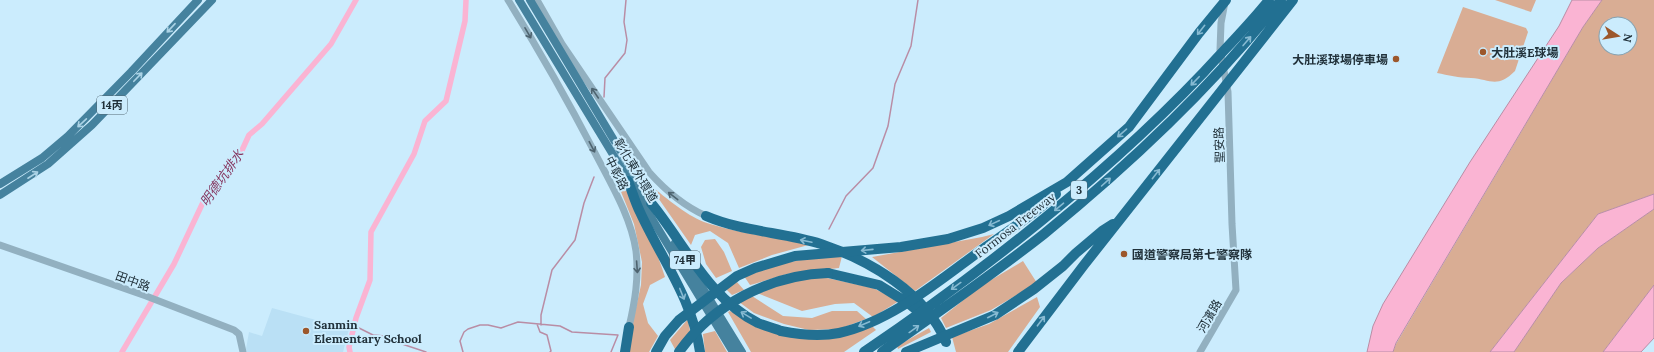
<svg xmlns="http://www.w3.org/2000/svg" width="1654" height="352" font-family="Lora,'Noto Sans TC',serif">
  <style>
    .built { fill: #bae0f5 }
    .green { fill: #d9ad94; fill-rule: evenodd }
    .water { fill: #fab4d3; stroke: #b98da5 }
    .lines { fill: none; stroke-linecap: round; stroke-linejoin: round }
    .stream { stroke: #b98da5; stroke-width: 1.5 }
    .canal { stroke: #fab4d3; stroke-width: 5.5 }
    .minor { stroke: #92b0c0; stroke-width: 7 }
    .major { stroke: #45829e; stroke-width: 8 }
    .highway { stroke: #227092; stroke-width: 10 }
    .highway-bridge { stroke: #227092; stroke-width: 10 }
    .oneway { stroke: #aad2e5 }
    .oneway2 { stroke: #87bad2 }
    .oneway3 { stroke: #4e6470 }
    .poi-dot { fill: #9c572b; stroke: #cbecfd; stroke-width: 1.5 }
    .labels { text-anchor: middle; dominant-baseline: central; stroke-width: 4; stroke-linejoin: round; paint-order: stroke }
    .shield { fill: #cbecfd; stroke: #546974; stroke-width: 1 }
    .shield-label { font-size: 11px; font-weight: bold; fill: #21313a }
    .poi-label { font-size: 12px; font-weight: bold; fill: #21313a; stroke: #cbecfd; text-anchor: start }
    .street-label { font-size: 12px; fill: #21313a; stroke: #cbecfd }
    .water-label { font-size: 13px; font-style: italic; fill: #85355f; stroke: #cbecfd }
  </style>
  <rect width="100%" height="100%" fill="#cbecfd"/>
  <path class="built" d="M 272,308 L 349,329 L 343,352 L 247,352 L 246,349 L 249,332 L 262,336 Z"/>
  <path class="green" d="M 1495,0 L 1536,0 L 1531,12 Z
    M 1602,0 L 1654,0 L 1654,194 L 1598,214 L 1490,352 L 1393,352 L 1396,344 L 1583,27 ZM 1606,24 L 1630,24 L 1630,48 L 1606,48 Z
    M 1463,7 L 1526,28 L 1528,32 L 1515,71 C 1497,89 1490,79 1471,78 C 1459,78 1448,75 1437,73 Z
    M 609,162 C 632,198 652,236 665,277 L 650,285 L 643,304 L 648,323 L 658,336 L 649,352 L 626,352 L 641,285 L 642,262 L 634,224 Z
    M 647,182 C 662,195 686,215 704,222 C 736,233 778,238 812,244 L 772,255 L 739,268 L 728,243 L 710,231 L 695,235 L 691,245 Z
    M 1654,209 L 1654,285 L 1603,352 L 1514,352 L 1561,283 L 1598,248 Z
    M 994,234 L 915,291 L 872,257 L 982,237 Z
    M 715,239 L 724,252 L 732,271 L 716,278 L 706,264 L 701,247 L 705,240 Z
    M 822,256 L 842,256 L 839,268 L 787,274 L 754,284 L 750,285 L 744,276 L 785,263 Z
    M 1023,261 L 1037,283 L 991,310 L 946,328 L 941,318 L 981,286 Z
    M 818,276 L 873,288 L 899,301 L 873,317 L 854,303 L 835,304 L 802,311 L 757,293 L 777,284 Z
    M 737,282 L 744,290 L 732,295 L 726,289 Z
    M 752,296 L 783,316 L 812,318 L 832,311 L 857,311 L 866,319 L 839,329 L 809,330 L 784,324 L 754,313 L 739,302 Z
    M 1037,297 L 1040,307 L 1008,352 L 956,352 L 952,337 L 989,324 Z
    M 730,311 L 801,337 L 872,326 L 876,330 L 844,352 L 751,352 L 728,312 Z
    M 688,319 L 690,331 L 676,351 L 670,340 Z
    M 929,328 L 931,332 L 898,349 L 897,346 Z
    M 715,331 L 727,352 L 705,352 L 703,334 Z"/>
  <path class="water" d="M 1572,0 L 1602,0 L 1583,27 L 1396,343 L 1393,352 L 1367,352 L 1373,326 L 1383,304 L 1470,162 L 1559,26 Z
    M 1654,194 L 1654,209 L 1598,248 L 1561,283 L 1514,352 L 1490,352 L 1598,214 Z
    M 1654,285 L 1654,338 L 1641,352 L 1603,352 Z"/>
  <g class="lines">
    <path class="stream" d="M 604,97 L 605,78 L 625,53 L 627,40 L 624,22 L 626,0
      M 829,229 L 846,196 L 873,168 L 888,126 L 895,84 L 911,46 L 918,0
      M 537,324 L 540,332 L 547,335 L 551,351 L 550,352
      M 541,325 L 541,315 L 552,270 L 575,240 L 584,203 L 594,177
      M 355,326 L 373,335 L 385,336 L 393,341 L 426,352
      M 463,352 L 460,341 L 464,332 L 468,329 L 480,325 L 488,325 L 501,328 L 518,322 L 560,326 L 572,332 L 618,335 L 611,352"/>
    <path class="canal" d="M 122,352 L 174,264 L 206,196 L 238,159 L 249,135 L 262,124 L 331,44 L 356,0
      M 350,352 L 349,347 L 356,318 L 370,280 L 371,232 L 414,154 L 425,121 L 446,101 L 465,21 L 466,0"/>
    <path class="minor" d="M 508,0 C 539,50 568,101 595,153 C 611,184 631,217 636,251 C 639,278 635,301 629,327
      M 537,0 L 562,44 L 649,172 C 665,190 684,206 706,216
      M 0,245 L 146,296 L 234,330 L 239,334 L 243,352
      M 1200,352 L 1236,290 L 1232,224 L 1228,92 L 1220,50 L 1221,23 L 1225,2"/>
    <path class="major" d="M 519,0 L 733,352
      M 530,0 L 654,207
      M 0,184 L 42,158 L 68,136 L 131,72 L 198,0
      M 0,195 L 48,164 L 92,125 L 212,0
      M 675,243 L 742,352"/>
    <path class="highway" d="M 628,181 C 632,191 635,202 640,212 C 661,258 693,300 700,352
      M 651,203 C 684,243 709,299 758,323 C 765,326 774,328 781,331
      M 706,216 C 743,232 783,232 821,244 C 869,260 926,293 946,342
      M 828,273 L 879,285 L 908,303 L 926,318
      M 625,352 L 629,327"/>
    <path class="highway-bridge" d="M 781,331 C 801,335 819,337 839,333 C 890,322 939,281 980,251 C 1006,233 1033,215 1056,194
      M 656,352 L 665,336 L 679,320 L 737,276 L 755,268 L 795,256 L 901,247 L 948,239 L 983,228 L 1009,216 L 1067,182 L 1129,127 L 1199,33 L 1226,0
      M 679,352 C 713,304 770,275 828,273
      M 864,352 C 986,269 1103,178 1204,72 C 1226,48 1249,25 1269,0
      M 882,352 C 937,313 992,275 1044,234 C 1130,164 1212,87 1281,0
      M 906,352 L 995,315 L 1034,289 L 1063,266 L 1076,253 L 1102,231 L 1113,224
      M 1018,352 L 1084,265 L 1293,0"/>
  </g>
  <defs><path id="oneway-shaft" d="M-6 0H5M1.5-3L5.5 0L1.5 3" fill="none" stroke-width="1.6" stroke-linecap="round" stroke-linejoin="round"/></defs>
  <g class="oneway">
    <use href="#oneway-shaft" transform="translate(171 28) rotate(133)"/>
    <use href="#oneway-shaft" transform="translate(138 77) rotate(-46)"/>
    <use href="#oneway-shaft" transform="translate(82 123) rotate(137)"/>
    <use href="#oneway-shaft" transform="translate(33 175) rotate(-33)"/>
  </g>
  <g class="oneway2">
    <use href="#oneway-shaft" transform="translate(1201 30) rotate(128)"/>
    <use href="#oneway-shaft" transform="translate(1247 41) rotate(-49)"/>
    <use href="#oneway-shaft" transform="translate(1195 81) rotate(134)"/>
    <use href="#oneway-shaft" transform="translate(1122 133) rotate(139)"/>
    <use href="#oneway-shaft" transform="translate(1156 174) rotate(-52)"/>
    <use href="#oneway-shaft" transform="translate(1106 182) rotate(-42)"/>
    <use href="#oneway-shaft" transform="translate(1059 207) rotate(140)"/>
    <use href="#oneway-shaft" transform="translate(994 223) rotate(155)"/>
    <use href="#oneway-shaft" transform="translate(806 241) rotate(-168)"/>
    <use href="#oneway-shaft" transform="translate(867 250) rotate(174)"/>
    <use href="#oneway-shaft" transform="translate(956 286) rotate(144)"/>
    <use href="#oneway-shaft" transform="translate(682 294) rotate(68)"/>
    <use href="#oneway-shaft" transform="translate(746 315) rotate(-149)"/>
    <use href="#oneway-shaft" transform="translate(993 315) rotate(-27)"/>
    <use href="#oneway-shaft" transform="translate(1041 321) rotate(-53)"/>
    <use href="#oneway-shaft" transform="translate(864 324) rotate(157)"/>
    <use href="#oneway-shaft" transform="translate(914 329) rotate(-36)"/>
  </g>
  <g class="oneway3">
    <use href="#oneway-shaft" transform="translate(528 33) rotate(60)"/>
    <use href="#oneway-shaft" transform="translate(595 93) rotate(-124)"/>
    <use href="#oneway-shaft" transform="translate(592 147) rotate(62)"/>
    <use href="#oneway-shaft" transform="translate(673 196) rotate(-142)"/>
    <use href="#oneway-shaft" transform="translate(637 267) rotate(86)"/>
  </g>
  <g class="poi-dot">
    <circle cx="1483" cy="52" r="4"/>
    <circle cx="1396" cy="59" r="4"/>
    <circle cx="1124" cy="254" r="4"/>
    <circle cx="306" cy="331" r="4"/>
  </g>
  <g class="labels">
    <g class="shield">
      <rect x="97" y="96" width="30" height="18" rx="3"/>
      <rect x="1071" y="181" width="16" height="18" rx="3"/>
      <rect x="670" y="251" width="30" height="18" rx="3"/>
    </g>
    <g class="shield-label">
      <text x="112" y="105">14丙</text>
      <text x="1079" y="190">3</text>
      <text x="685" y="260">74甲</text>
    </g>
    <g class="poi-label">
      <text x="1491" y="52">大肚溪E球場</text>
      <text x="1388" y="59" text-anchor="end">大肚溪球場停車場</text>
      <text x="1132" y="254">國道警察局第七警察隊</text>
      <text x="314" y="324">Sanmin<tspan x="314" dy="14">Elementary School</tspan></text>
    </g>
    <g class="street-label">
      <text transform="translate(1219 145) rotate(-92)">聖安路</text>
      <text transform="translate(636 170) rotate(59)">彰化東外環道</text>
      <text transform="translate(617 173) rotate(63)">中彰路</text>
      <text transform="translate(1015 225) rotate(-38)">Formosa Freeway</text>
      <text transform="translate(133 281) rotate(20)">田中路</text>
      <text transform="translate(1209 316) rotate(-60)">河濱路</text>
    </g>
    <g class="water-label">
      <text transform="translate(222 178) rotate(-55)">明德坑排水</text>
    </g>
  </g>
  <g transform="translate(1618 36) rotate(102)"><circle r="19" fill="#cbecfd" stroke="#87a1af"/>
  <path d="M0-3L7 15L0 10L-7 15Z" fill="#9c572b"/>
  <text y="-6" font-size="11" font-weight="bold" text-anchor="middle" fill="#21313a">N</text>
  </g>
</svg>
